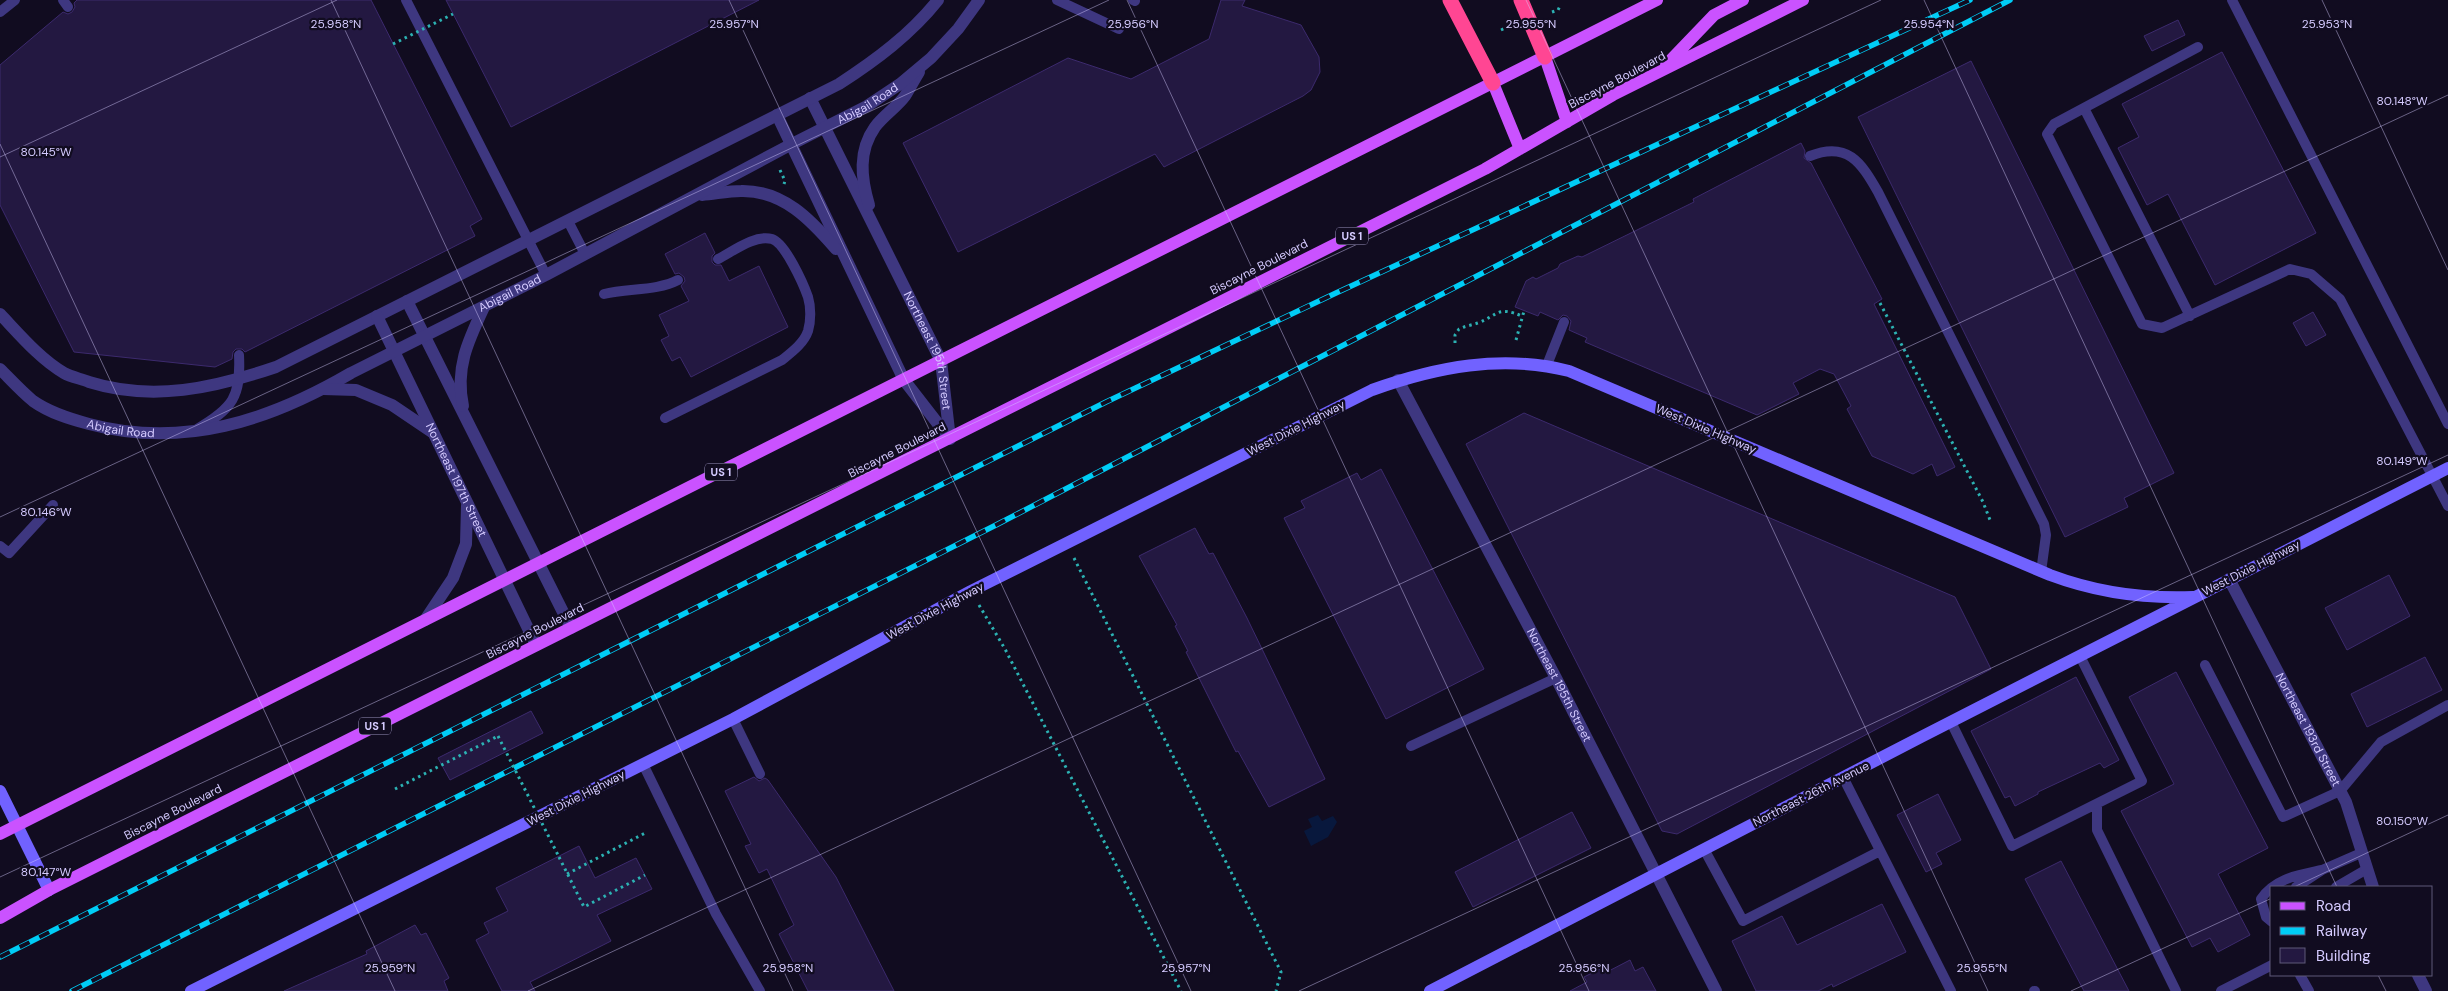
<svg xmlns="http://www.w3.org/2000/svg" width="2448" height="991" font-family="'DM Sans',sans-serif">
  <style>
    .water { fill: #08183d }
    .building { fill: #231841; stroke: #3c2a6d }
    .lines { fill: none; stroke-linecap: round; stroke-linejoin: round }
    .path { stroke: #2cb2b3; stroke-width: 3; stroke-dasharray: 2.5 4; stroke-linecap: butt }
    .lane { stroke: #3e3780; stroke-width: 10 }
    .street { stroke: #3e3780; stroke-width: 12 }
    .secondary { stroke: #7162ff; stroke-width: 12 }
    .primary { stroke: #ca52ff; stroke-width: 12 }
    .highway { stroke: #ff4693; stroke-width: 15 }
    .rail-casing { stroke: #00cdf6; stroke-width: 5.5 }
    .rail { stroke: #110c20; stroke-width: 4; stroke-dasharray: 11; stroke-linecap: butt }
    .path-bridge { stroke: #2cb2b3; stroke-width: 3; stroke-dasharray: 2.5 4; stroke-linecap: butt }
    .ticks { fill: none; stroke: #d5cbff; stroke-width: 1; stroke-opacity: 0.45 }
    .labels { text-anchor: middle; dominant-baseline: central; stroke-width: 4.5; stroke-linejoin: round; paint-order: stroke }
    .shield { fill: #110c20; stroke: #9a92bc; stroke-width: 1 }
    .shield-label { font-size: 11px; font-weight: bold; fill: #d5cbff }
    .street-label { font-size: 12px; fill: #d5cbff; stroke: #110c20 }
    .ticks-label { font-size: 12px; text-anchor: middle; fill: #d5cbff; stroke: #110c20; stroke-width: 4.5; stroke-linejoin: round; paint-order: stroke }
  </style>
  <rect width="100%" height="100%" fill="#110c20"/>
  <path class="water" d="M 1318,815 L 1322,821 L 1333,816 L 1337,822 L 1328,837 L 1311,846 L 1304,831 L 1312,827 L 1308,819 Z"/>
  <path class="building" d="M 77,0 L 371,0 L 482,219 L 470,226 L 475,236 L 245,352 L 242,349 L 236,349 L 233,352 L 232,359 L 215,367 L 74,352 L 0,205 L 0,65 L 63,12 L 68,14 L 72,12 L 75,7 L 74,3 Z
    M 446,0 L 759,0 L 511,127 Z
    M 1221,0 L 1245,0 L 1242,6 L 1301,25 L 1319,57 L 1320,72 L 1311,90 L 1303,96 L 1164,167 L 1155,154 L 958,252 L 903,143 L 1068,58 L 1131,79 L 1209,39 Z
    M 2178,20 L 2185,35 L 2152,51 L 2144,36 Z
    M 2222,52 L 2316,233 L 2215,285 L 2168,194 L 2147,205 L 2118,148 L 2139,137 L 2122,104 Z
    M 1971,61 L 2174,473 L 2124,498 L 2128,507 L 2065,537 L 1858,117 Z
    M 1801,143 L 1805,151 L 1804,158 L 1811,163 L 1882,299 L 1874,304 L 1955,467 L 1937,476 L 1932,464 L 1913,474 L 1872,456 L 1847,409 L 1851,406 L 1834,374 L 1820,369 L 1793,383 L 1799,394 L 1757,415 L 1585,342 L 1587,338 L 1569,330 L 1571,321 L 1567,316 L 1563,315 L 1558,320 L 1540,312 L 1538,316 L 1515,307 L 1526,281 L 1533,277 L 1536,279 L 1558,268 L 1560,264 L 1578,256 L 1582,257 L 1694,202 L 1693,199 Z
    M 705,233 L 715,253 L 712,256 L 712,262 L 715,265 L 721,265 L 729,281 L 759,266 L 788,327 L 691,377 L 680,357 L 672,361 L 661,340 L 669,336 L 659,315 L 689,301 L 681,286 L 685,281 L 684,277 L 679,273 L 675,274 L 665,254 Z
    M 2313,312 L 2326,335 L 2306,346 L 2293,323 Z
    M 1524,413 L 1955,597 L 1991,669 L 1677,834 L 1662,831 L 1466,444 Z
    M 1381,469 L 1484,669 L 1386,719 L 1284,518 L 1305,508 L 1301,501 L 1357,473 L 1361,480 Z
    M 1195,528 L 1209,554 L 1213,553 L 1247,618 L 1325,779 L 1269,807 L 1238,751 L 1236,752 L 1186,652 L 1188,651 L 1175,626 L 1177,625 L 1139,556 Z
    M 2389,575 L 2410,616 L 2347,650 L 2325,608 Z
    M 2425,657 L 2442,690 L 2367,727 L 2351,694 Z
    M 2176,672 L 2268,848 L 2218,874 L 2250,935 L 2218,952 L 2210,938 L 2192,947 L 2121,811 L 2174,784 L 2129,697 Z
    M 2076,677 L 2119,760 L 2104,768 L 2100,763 L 2038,792 L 2038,794 L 2015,806 L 2010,796 L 2005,798 L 1971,731 Z
    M 531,711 L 543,733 L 450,780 L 438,758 Z
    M 754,777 L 759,781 L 765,778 L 768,780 L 836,877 L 894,991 L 808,991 L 779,934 L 794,925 L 767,869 L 759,873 L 745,846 L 751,844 L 725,791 Z
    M 1938,794 L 1961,840 L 1936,853 L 1942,864 L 1926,872 L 1897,815 Z
    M 1572,812 L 1591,848 L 1473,907 L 1455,872 Z
    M 579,846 L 595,878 L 636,858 L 652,889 L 597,915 L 611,941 L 530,982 L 535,991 L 502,991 L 476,940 L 489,933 L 484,923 L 508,911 L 496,888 Z
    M 2061,861 L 2129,991 L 2084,991 L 2025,879 Z
    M 1882,904 L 1906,952 L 1833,987 L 1832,984 L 1818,991 L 1756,991 L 1732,941 L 1782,916 L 1797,945 Z
    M 415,925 L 421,935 L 426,933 L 449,978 L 444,981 L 448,991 L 284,991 L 367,954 L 366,951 Z
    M 1630,960 L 1635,971 L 1643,967 L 1656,991 L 1570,991 L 1587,982 L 1584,977 L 1600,969 L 1603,974 Z"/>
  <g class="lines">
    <path class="path" d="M 1552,12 L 1558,10 L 1560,6
      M 1501,30 L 1510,26
      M 780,170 L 785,181 L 784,184
      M 1880,303 L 1983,502 L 1990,520
      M 1516,340 L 1524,311
      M 1455,343 L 1455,335 L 1459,329 C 1465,326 1472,325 1478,323 C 1500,314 1497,306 1522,316
      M 1074,558 L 1281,972 L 1276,991
      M 979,605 L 1005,649 L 1181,991
      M 395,789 L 498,736
      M 559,857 L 584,907 L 645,875
      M 567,874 L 647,832"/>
    <path class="lane" d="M 63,0 L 68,7
      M 406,0 L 546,275
      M 1057,0 L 1119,29
      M 1133,0 L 1135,1
      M 2232,0 L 2448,424
      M 0,12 L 15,0
      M 2198,47 L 2054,124 L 2047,134 L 2142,324 L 2162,328 L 2290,269 L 2311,274 L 2340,299 L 2448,506
      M 2084,108 L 2190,316
      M 1810,156 C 1847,141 1861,162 1878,192 L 2044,524 L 2046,535 L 2041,572
      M 568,221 L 585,254
      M 604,294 C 628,288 657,291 678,280
      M 1547,365 L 1564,322
      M 665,418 L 782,360 C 792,352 804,343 808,331 C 811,321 811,307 808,297 C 803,283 785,243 772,239 C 755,234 732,252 718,259
      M 197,429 C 233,408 241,397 239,355
      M 0,546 L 9,553 L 53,505
      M 2205,665 L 2283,817 L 2340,791 L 2381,742 L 2448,705
      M 733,719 L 760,774
      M 1951,722 L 2012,846 L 2142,781 L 2080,656
      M 1411,746 L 1556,678
      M 643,764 L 716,914 L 760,991
      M 1843,777 L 1951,991
      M 2097,805 L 2097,830 L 2176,991
      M 1704,849 L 1743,921 L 1880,851
      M 2296,887 L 2322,870 L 2361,853
      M 2336,887 L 2367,869
      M 2272,922 L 2266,917 L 2261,899 C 2275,878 2299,875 2322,870
      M 2300,975 L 2309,991
      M 2034,991 L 2035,991
      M 2221,991 L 2272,965"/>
    <g class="street">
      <path id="s1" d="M 810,98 L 941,361 L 950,439"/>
      <path d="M 777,115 L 904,380 L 949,438"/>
      <path d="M 702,195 C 715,194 728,191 741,191 C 783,190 811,220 836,249"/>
      <path d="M 869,205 C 861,178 858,151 875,127 C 884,115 897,107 905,96 C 910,88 914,80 919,72"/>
      <path d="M 407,301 L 571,628"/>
      <path d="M 0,314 C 19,334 40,359 64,373 C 71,377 82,379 89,382 C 153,402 214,388 276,367 L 839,84 C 876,60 911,34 938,0"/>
      <path id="s2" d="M 377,316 L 536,645"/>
      <path id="s3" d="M 0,369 C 11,380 21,391 33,401 C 50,413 70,419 89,424 C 183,449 269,421 351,373 L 546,275 L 790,145 L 867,106 L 900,84 L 931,58 L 958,29 L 979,0"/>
      <path id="s4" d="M 1398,380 L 1556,678 L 1716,991"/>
      <path d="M 323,389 L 356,390 L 392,405 L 432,432"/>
      <path d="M 463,406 C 455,368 468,341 484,307"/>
      <path id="s5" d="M 2229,579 L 2346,802 L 2373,887"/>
      <path d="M 425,620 L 453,578 L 466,544 L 467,506"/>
      <path d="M 2418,975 L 2426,991"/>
    </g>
    <path class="secondary" d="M 0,791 L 49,890
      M 191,991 L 733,719 L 971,591 L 1372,390 C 1436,367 1502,354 1569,371 L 2050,575 C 2098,593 2143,599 2193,597
      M 1430,991 L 1921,737 L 2448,468"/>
    <path class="primary" d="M 1545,57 L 1567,122
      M 1666,65 L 1714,15 L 1743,0
      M 1493,83 L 1520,149
      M 0,834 L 1657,0
      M 0,918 L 49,890 L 1485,169 L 1613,95 L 1803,0"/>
    <path class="highway" d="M 1450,0 L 1493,83
      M 1521,0 L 1545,57"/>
    <defs>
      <path id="rail" d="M 0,957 L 1106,402 L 1336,293 L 1970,0
        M 72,991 L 996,525 L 2010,0"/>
    </defs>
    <use href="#rail" class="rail-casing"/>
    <use href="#rail" class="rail"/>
    <path class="path-bridge" d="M 393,44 L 453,14
      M 498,736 L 559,857"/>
  </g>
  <path class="ticks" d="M 331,0 L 793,991M 729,0 L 1191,991M 1127,0 L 1589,991M 1526,0 L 1988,991M 1924,0 L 2337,887M 2322,0 L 2448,270M 0,144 L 395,991M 0,157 L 337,0M 0,517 L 1109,0M 0,877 L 1881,0M 2294,887 L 2448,815M 2378,975 L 2386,991M 528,991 L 2448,95M 1299,991 L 2448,455M 2071,991 L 2272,898"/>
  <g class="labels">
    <g class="shield">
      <rect x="1336" y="227.5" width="32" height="17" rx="4"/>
      <rect x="705" y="463.5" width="32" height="17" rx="4"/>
      <rect x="359" y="717.5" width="32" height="17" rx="4"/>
    </g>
    <g class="shield-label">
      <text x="1352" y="236">US 1</text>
      <text x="721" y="472">US 1</text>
      <text x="375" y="726">US 1</text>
    </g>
    <g class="street-label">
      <text transform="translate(1617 80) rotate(-28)">Biscayne Boulevard</text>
      <text stroke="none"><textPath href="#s3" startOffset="964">Abigail Road</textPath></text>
      <text transform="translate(1259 267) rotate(-27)">Biscayne Boulevard</text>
      <text stroke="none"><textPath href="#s3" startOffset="559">Abigail Road</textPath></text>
      <text stroke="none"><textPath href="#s1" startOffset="280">Northeast 195th Street</textPath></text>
      <text stroke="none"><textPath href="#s3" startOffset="139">Abigail Road</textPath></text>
      <text transform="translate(1296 428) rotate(-27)">West Dixie Highway</text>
      <text transform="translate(1706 429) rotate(23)">West Dixie Highway</text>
      <text transform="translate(897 450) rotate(-27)">Biscayne Boulevard</text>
      <text stroke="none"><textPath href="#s2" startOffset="182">Northeast 197th Street</textPath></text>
      <text transform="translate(2251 568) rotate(-27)">West Dixie Highway</text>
      <text transform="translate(935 611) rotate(-28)">West Dixie Highway</text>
      <text transform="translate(535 631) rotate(-27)">Biscayne Boulevard</text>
      <text stroke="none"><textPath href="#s4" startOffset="345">Northeast 195th Street</textPath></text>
      <text stroke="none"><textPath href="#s5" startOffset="170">Northeast 193rd Street</textPath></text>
      <text transform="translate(1811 794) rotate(-27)">Northeast 26th Avenue</text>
      <text transform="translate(576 798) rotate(-27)">West Dixie Highway</text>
      <text transform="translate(173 812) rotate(-27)">Biscayne Boulevard</text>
    </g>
  </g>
  <g class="ticks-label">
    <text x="336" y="28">25.958°N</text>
    <text x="734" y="28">25.957°N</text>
    <text x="1133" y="28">25.956°N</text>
    <text x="1531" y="28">25.955°N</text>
    <text x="2327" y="28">25.953°N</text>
    <text x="1929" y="28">25.954°N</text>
    <text x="2402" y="105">80.148°W</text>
    <text x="46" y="156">80.145°W</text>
    <text x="2402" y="465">80.149°W</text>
    <text x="46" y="516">80.146°W</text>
    <text x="2402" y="825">80.150°W</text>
    <text x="46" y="876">80.147°W</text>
    <text x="390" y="972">25.959°N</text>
    <text x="788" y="972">25.958°N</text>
    <text x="1186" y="972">25.957°N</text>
    <text x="1584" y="972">25.956°N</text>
    <text x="1982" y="972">25.955°N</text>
  </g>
  <rect x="2270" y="886" width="162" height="90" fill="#110c20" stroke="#5f5879"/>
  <rect x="2280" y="902" width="25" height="8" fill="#ca52ff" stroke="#5f5879"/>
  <text x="2316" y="911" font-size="15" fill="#d5cbff">Road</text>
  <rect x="2280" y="927" width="25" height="8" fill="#00cdf6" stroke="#5f5879"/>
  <text x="2316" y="936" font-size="15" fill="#d5cbff">Railway</text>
  <rect x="2280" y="948" width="25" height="15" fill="#231841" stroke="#5f5879"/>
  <text x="2316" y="961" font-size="15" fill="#d5cbff">Building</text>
</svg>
